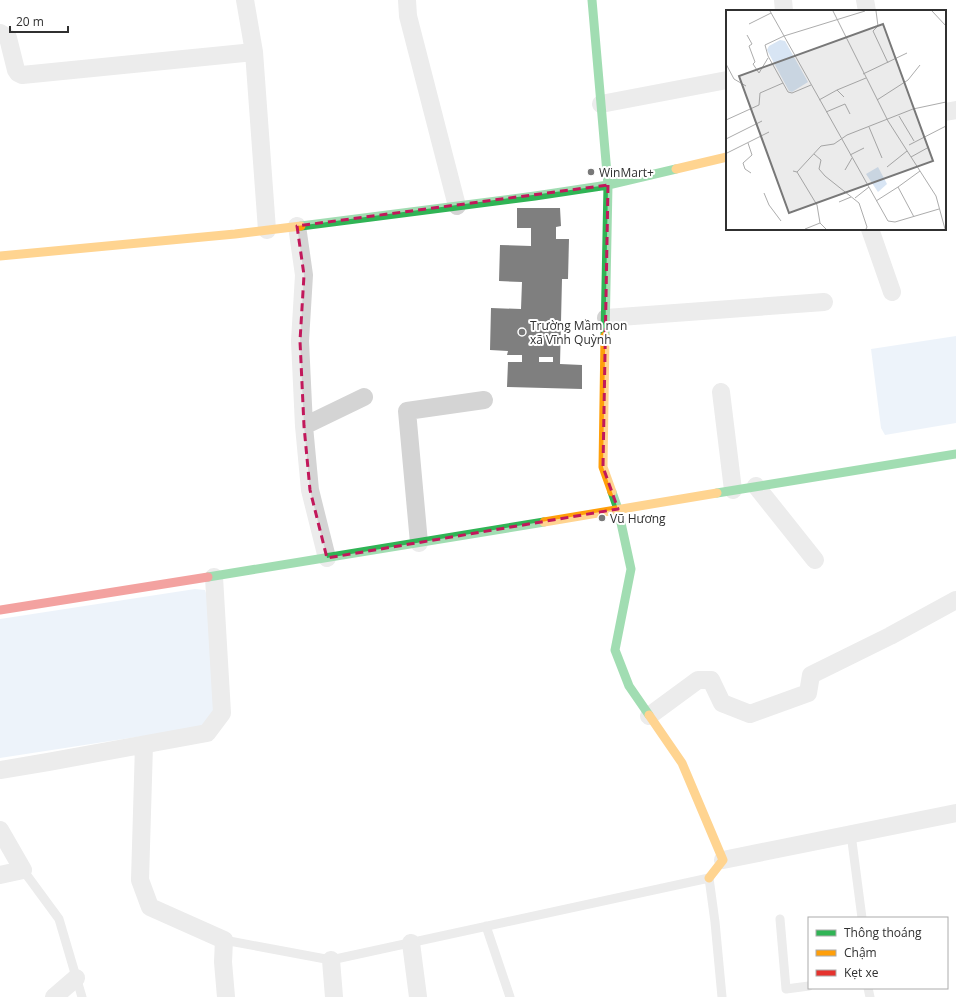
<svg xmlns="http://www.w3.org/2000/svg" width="956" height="997" font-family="'Open Sans',sans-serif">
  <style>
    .water { fill: #d8e5f4 }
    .building { fill: #7f7f7f; fill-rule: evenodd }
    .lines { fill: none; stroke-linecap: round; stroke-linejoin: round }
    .lane { stroke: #d4d4d4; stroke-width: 9 }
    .street { stroke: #d4d4d4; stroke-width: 18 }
    .fast { stroke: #30b455; stroke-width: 9 }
    .slow { stroke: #ff9f0a; stroke-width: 9 }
    .jam { stroke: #e5322d; stroke-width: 9 }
    .marked { fill: none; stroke: #c2185b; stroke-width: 3; stroke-dasharray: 8 5; stroke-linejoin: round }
    .poi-dot { fill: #787878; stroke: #fff; stroke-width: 1.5 }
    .labels { text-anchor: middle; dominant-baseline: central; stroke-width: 4; stroke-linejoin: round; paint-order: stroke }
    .poi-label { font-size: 12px; fill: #303030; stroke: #fff; text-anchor: start }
    .inset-road { fill: none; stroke: #acacac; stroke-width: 1 }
    .view { fill: #787878; fill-opacity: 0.15; stroke: #787878; stroke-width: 2 }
    .inset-edge { fill: none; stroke: #303030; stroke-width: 2 }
  </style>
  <rect width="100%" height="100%" fill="#fff"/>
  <path class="water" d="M 956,336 L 956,423 L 885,435 L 881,428 L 871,349 Z
    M 195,589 L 205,590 L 209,602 L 216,706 L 207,724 L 195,728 L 0,758 L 0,619 Z"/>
  <path class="building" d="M 517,208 L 560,208 L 561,226 L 556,227 L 556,239 L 569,239 L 568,279 L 562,279 L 560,364 L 582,365 L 582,389 L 507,387 L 508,362 L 522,362 L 522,355 L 507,355 L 508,351 L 490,350 L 491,308 L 521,309 L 522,282 L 499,281 L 500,245 L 531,246 L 531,228 L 517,228 ZM 539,357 L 553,357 L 553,362 L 539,362 Z"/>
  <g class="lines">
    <path class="lane" d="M 851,834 L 862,918
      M 23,870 L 59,919 L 82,997
      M 780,919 L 786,989 L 809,986
      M 486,926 L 510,997
      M 224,940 L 331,960 L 709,878 L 715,922 L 722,997
      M 868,988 L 870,997"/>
    <path class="street" d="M 245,0 L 254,52 L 267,230
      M 407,0 L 408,16 L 457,206
      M 783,0 L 784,11
      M 865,0 L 867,11
      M 0,33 L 8,38 L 16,70 L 18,73 L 22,75 L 254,52
      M 601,104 L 727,80
      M 945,112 L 956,110
      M 297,226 L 304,275 L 300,341 L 304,426
      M 870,229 L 892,292
      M 606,318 L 824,302
      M 721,392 L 733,490
      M 756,486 L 815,560
      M 419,543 L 407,411 L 484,400
      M 327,558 L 310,490 L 304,426 L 364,397
      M 649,716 L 698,680 L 711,680 L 722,703 L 750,714 L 808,693 L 811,675 L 890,636 L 956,600
      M 144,745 L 140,880 L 150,907 L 224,940 L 223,962 L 226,997
      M 0,770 L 48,762 L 207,733 L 222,713 L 214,577
      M 0,830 L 23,870 L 0,875
      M 723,860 L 956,813
      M 411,943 L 418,997
      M 331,960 L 334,997
      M 54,997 L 76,978"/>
    <path class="fast" d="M 592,0 L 608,185 L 605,336
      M 301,226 L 535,196 L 608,185 L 676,169
      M 612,492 L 618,509 L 631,569 L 615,650 L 629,686 L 649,715
      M 717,493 L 956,454
      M 208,577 L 544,522"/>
    <path class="slow" d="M 676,169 L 727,157
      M 0,256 L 235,234 L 301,226
      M 605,336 L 603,467 L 612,492
      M 544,522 L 717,493
      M 649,715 L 682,763 L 723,860 L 709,878"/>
    <path class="jam" d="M 0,610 L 208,577"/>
  </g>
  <path d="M0 0H956V997H0ZM 608,185 L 603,467 L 618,509 L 327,558 L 310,490 L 304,426 L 300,341 L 304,275 L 297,226 Z" fill="#fff" fill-opacity=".55" fill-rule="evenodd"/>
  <path class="marked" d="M 608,185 L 603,467 L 618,509 L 327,558 L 310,490 L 304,426 L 300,341 L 304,275 L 297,226 Z"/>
  <g class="poi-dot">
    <circle cx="591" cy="172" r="4"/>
    <circle cx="522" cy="332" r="4"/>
    <circle cx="602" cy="518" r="4"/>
  </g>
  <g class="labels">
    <g class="poi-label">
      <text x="599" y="172">WinMart+</text>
      <text x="530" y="325">Trường Mầm non<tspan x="530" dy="14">xã Vĩnh Quỳnh</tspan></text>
      <text x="610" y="518">Vũ Hương</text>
    </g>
  </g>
  <g transform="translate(726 10)">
    <rect width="220" height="220" fill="#fff"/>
    <path d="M 54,30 L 59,31 L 82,72 L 66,82 L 63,81 L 41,40 L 43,36 ZM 152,157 L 161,174 L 152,182 L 140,164 Z" fill="#d8e5f4"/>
    <path class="inset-road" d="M 44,1 L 162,211 L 169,212 L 213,199M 107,1 L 162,111 L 210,186 L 219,219M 150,1 L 152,16 L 147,21 L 162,53M 206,1 L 220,16M 23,14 L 45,3M 21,25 L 26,34 L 23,36 L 29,52 L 27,54 L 33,63 L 42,48M 0,54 L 8,69 L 20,76M 137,64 L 181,43M 85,75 L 66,83 L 62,82 L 42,46 L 39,35 L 58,26 L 139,1M 111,80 L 140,68M 93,90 L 111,80 L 118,87M 151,90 L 182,70 L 194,55M 100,102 L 119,94 L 124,104M 173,106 L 188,131M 0,110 L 33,95 L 34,83 L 57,73M 143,117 L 156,148M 0,129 L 36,111M 22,133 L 26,145 L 17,153 L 19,159 L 25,163M 183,135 L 220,116M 1,143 L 43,122M 88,144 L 95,150 L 93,159 L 99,166 L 133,193 L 141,217 L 140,219M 124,145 L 138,138M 185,147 L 203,137M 161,157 L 181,141M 119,160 L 126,148M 67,161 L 71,162 L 95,136 L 108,134 L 121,125 L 187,99 L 220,92M 71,162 L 91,195 L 94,213 L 100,219M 172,177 L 194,161M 38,183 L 43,195 L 55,211M 129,188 L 143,177M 150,191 L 172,177 L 188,207M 113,192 L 125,187M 79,219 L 94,213"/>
    <path class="view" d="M 157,14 L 207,151 L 63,203 L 13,66 Z"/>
    <rect width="220" height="220" class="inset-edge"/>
  </g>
  <rect x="808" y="917" width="140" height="72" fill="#ffffff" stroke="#acacac"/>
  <rect x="816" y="930" width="20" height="6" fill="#30b455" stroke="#acacac"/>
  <text x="844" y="937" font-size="12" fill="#303030">Thông thoáng</text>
  <rect x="816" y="950" width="20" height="6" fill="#ff9f0a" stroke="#acacac"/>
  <text x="844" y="957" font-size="12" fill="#303030">Chậm</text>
  <rect x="816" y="970" width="20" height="6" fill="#e5322d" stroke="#acacac"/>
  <text x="844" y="977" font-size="12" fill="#303030">Kẹt xe</text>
  <path d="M10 26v6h58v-6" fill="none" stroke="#303030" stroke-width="2"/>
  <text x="16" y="26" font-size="12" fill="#303030" stroke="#ffffff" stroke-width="3" paint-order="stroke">20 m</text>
</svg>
